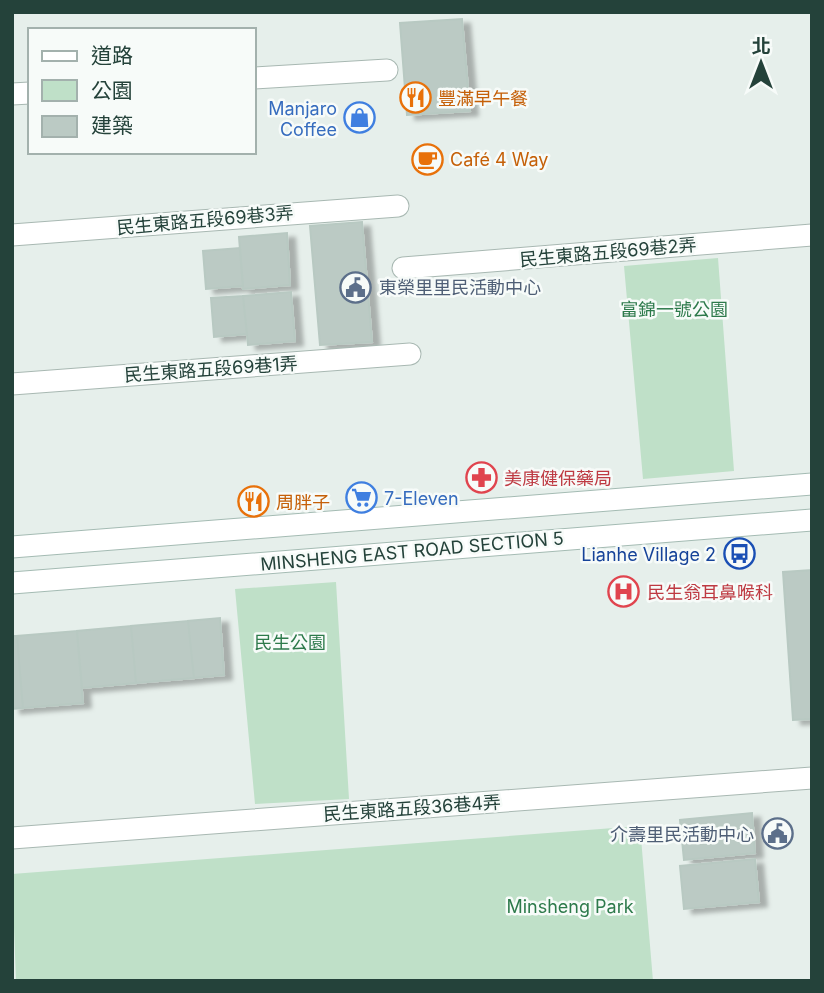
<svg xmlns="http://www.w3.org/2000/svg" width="824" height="993" font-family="Inter,'Noto Sans TC',sans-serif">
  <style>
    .green { fill: #bfe0c8 }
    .building { fill: #bbcac4; stroke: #b8c9c2; stroke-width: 2; filter: url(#shadow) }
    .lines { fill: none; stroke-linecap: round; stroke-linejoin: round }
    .street-casing { stroke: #a8b8b2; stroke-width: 23 }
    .secondary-casing { stroke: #a4bbb3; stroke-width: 23 }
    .street { stroke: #fff; stroke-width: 21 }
    .secondary { stroke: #fff; stroke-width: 21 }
    .labels { text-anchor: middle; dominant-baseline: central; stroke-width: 5; stroke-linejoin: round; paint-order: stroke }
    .food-label { font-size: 18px; fill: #c56008; stroke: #f7fbf9; text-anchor: start }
    .shop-label { font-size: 18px; fill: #366cbe; stroke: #f7fbf9; text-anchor: end }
    .street-label { font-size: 18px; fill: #24423a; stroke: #f7fbf9 }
    .service-label { font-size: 18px; fill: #4e5e75; stroke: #f7fbf9; text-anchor: start }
    .park-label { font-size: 18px; fill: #2d7a4b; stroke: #f7fbf9 }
    .health-label { font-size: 18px; fill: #be3a42; stroke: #f7fbf9; text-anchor: start }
    .transit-label { font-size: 18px; fill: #164399; stroke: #f7fbf9; text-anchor: end }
  </style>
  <defs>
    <filter id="shadow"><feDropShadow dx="8" dy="4.5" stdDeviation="2" flood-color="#0004"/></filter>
  </defs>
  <rect width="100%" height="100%" fill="#e6efeb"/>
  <path class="green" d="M 718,258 L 734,471 L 643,479 L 624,266 Z
    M 336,582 L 349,799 L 255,804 L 235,589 Z
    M 640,826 L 653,981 L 16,981 L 12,874 Z"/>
  <path class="building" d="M 462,19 L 470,111 L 407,115 L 400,23 Z
    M 362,222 L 372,342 L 320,345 L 310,226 Z
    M 287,233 L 290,285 L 243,289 L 239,237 Z
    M 240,248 L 243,286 L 206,289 L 203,251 Z
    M 291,292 L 295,341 L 248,345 L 243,296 Z
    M 243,296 L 247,334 L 214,337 L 211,298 Z
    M 812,570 L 812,719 L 793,720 L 783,572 Z
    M 220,618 L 224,675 L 194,678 L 188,621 Z
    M 188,621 L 194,678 L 136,683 L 131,626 Z
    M 131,626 L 136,683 L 82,688 L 77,631 Z
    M 77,631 L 83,703 L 23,708 L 17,636 Z
    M 12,636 L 17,636 L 23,708 L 12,709 Z
    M 752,813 L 755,853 L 684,860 L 680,820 Z
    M 755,859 L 759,902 L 684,909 L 680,866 Z"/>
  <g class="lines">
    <defs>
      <path id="street" d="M 254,78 L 387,70
        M 12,94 L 30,93
        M 12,235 L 398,206
        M 403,268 L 812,235
        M 12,384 L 410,354
        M 12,838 L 812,778"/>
      <path id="secondary" d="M 12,547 L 812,484
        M 12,583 L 812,520"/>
    </defs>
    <use href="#street" class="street-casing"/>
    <use href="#secondary" class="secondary-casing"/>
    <use href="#street" class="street"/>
    <use href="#secondary" class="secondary"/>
  </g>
  <defs>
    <symbol id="restaurant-ring" viewBox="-11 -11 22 22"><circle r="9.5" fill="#f7fbf9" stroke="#e8710a" stroke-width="1.5"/><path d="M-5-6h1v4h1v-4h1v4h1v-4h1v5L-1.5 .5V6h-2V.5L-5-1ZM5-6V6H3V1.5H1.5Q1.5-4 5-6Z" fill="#e8710a"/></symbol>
    <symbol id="shop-ring" viewBox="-11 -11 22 22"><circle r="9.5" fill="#f7fbf9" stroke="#3f7fe0" stroke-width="1.5"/><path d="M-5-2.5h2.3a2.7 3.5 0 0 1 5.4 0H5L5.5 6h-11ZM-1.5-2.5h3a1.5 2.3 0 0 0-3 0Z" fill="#3f7fe0"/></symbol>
    <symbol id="cafe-ring" viewBox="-11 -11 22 22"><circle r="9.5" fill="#f7fbf9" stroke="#e8710a" stroke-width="1.5"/><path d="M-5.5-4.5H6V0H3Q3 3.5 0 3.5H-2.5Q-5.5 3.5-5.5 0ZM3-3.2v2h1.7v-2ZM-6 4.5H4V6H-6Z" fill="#e8710a"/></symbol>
    <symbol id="civic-ring" viewBox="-11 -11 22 22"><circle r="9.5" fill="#f7fbf9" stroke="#5c6f8a" stroke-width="1.5"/><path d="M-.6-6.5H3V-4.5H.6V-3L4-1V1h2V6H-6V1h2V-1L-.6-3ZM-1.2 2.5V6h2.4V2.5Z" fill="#5c6f8a"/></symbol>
    <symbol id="pharmacy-ring" viewBox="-11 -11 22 22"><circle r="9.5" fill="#f7fbf9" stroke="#e0444e" stroke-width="1.5"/><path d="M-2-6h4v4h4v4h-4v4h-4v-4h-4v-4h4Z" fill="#e0444e"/></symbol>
    <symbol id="supermarket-ring" viewBox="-11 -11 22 22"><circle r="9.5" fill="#f7fbf9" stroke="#3f7fe0" stroke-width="1.5"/><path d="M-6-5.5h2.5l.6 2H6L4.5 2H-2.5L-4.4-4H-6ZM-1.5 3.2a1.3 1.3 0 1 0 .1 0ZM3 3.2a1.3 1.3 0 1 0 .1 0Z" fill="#3f7fe0"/></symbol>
    <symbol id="bus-ring" viewBox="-11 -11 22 22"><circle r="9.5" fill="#f7fbf9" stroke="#1a4fb4" stroke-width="1.5"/><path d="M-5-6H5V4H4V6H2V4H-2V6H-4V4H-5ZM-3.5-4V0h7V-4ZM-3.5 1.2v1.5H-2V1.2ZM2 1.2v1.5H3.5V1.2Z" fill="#1a4fb4"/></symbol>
    <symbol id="hospital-ring" viewBox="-11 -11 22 22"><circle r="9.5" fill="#f7fbf9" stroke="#e0444e" stroke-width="1.5"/><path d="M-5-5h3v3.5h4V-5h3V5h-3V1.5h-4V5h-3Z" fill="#e0444e"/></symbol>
  </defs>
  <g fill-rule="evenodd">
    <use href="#restaurant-ring" x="398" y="80" width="35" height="35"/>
    <use href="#shop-ring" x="342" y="100" width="35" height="35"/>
    <use href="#cafe-ring" x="410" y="142" width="35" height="35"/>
    <use href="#civic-ring" x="338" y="270" width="35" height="35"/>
    <use href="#pharmacy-ring" x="464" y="460" width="35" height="35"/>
    <use href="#supermarket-ring" x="344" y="480" width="35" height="35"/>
    <use href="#restaurant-ring" x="236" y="484" width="35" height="35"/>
    <use href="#bus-ring" x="722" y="536" width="35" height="35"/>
    <use href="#hospital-ring" x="606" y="574" width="35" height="35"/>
    <use href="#civic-ring" x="760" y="816" width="35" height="35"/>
  </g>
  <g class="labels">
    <g class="food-label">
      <text x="438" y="98">豐滿早午餐</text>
      <text x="450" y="159">Café 4 Way</text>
      <text x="276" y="502">周胖子</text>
    </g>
    <g class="shop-label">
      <text x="337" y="108">Manjaro<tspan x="337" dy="21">Coffee</tspan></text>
      <text x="384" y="498" text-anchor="start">7-Eleven</text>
    </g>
    <g class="street-label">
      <text transform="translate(205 220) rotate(-5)">民生東路五段69巷3弄</text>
      <text transform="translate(608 252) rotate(-5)">民生東路五段69巷2弄</text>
      <text transform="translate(211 369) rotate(-4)">民生東路五段69巷1弄</text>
      <text transform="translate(412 551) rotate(-5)">MINSHENG EAST ROAD SECTION 5</text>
      <text transform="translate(412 808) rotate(-4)">民生東路五段36巷4弄</text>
    </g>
    <g class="service-label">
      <text x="379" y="287">東榮里里民活動中心</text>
      <text x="754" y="834" text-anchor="end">介壽里民活動中心</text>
    </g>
    <g class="park-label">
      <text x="674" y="309">富錦一號公園</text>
      <text x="290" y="642">民生公園</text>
      <text x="570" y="906">Minsheng Park</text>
    </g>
    <g class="health-label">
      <text x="504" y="478">美康健保藥局</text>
      <text x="647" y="592">民生翁耳鼻喉科</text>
    </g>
    <g class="transit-label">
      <text x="716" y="554">Lianhe Village 2</text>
    </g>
  </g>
  <rect width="824" height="993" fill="none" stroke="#24423a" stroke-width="28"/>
  <rect x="28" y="28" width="228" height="126" fill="#f7fbf9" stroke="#a3b1ad" stroke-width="2"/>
  <rect x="42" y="51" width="35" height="10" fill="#ffffff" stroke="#a3b1ad" stroke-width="2"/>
  <text x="91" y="63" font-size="21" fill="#24423a">道路</text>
  <rect x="42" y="80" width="35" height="21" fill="#bfe0c8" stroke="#a3b1ad" stroke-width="2"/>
  <text x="91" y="98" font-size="21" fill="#24423a">公園</text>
  <rect x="42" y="116" width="35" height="21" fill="#bbcac4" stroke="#a3b1ad" stroke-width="2"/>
  <text x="91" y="133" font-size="21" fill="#24423a">建築</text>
  <g transform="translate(761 63)" stroke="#f7fbf9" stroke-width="5" paint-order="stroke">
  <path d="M0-5L12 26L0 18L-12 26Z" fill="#24423a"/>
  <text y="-10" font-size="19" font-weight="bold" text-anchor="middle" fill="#24423a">北</text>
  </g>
</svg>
